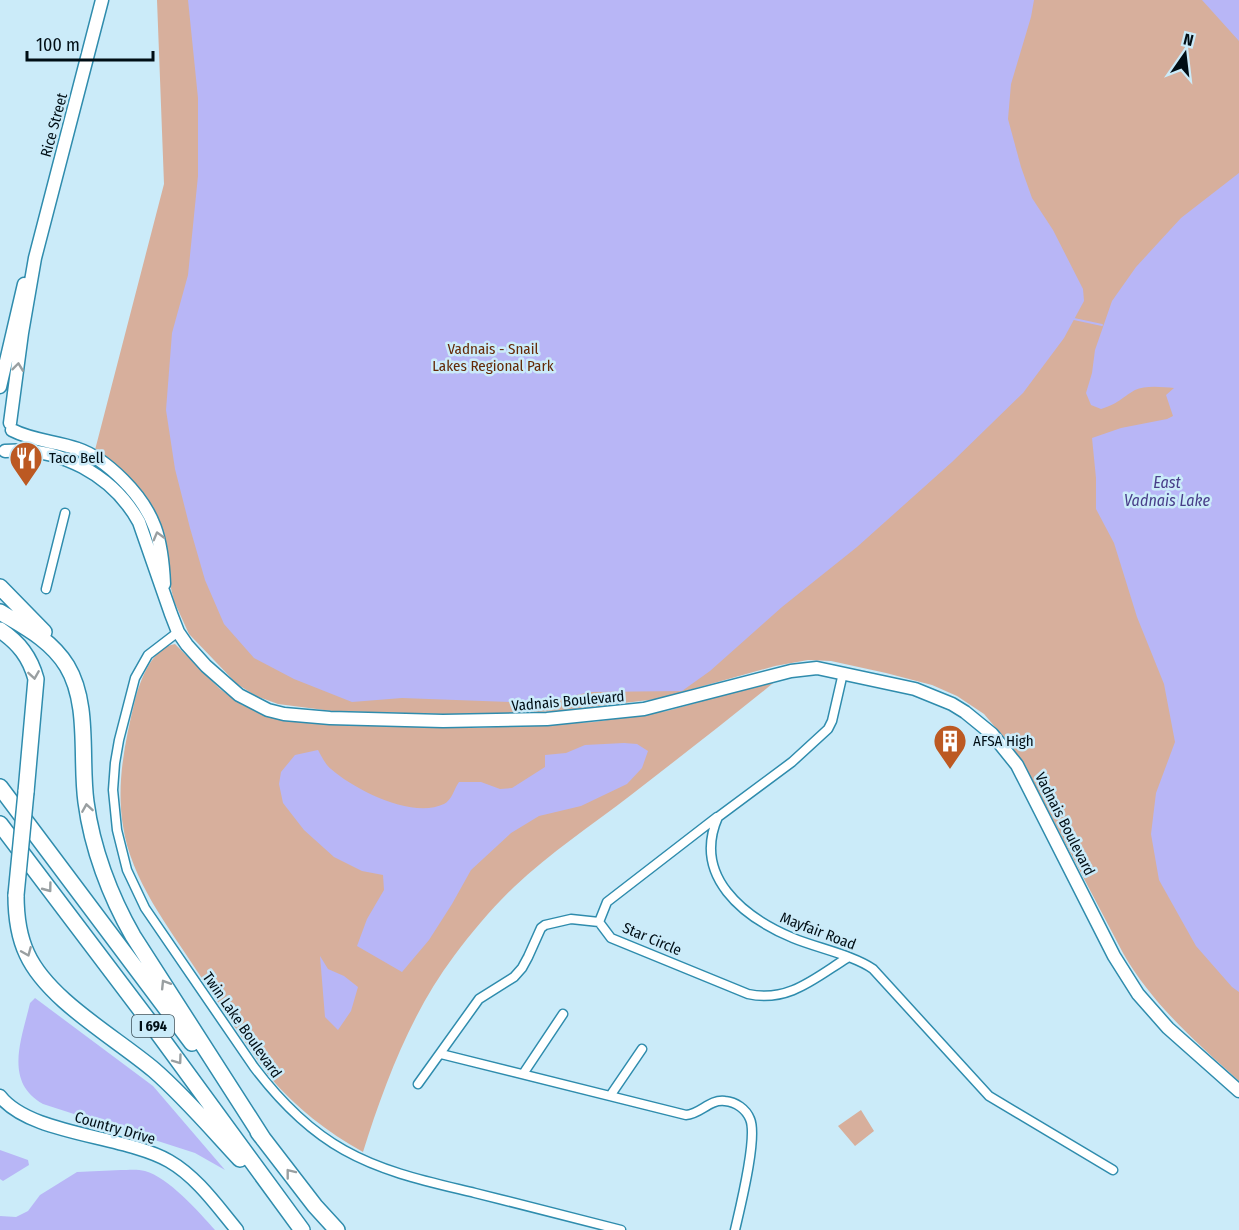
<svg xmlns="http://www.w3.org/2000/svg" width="1239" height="1230" font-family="'Fira Sans Condensed',sans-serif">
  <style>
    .green { fill: #d7af9c }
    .water { fill: #b8b6f6 }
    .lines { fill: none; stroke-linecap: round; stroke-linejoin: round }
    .stream { stroke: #b8b6f6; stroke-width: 2 }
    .street-casing { stroke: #2f8cad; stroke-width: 11 }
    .secondary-casing { stroke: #2f8cad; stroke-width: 15 }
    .highway-casing { stroke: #2f8cad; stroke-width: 18 }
    .street { stroke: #fff; stroke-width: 8 }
    .secondary { stroke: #fff; stroke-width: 12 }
    .highway { stroke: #fff; stroke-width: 15 }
    .highway-bridge-casing { stroke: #2f8cad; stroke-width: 18; stroke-linecap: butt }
    .highway-bridge { stroke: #fff; stroke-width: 15 }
    .oneway { stroke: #999fa1 }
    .labels { text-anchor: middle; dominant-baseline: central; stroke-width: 5; stroke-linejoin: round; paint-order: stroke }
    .shield { fill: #cbebf9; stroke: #3d5059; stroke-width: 1.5 }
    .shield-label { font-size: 14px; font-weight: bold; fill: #000e15 }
    .street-label { font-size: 15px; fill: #000e15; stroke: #cbebf9 }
    .park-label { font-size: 15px; fill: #642906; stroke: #cbebf9 }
    .poi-label { font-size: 15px; fill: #000e15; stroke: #cbebf9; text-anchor: start }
    .water-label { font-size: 16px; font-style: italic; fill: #483e89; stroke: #cbebf9 }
  </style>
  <rect width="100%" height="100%" fill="#cbebf9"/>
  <path class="green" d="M 157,0 L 1239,0 L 1239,1081 C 1196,1042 1152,1004 1123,953 L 1028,772 L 1012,747 L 984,714 L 957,696 L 932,685 L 886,673 L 831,661 L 808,660 L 775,666 L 657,699 L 559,711 L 487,714 L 444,714 L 332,711 L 278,704 L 256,696 L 237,684 L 189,634 L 174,601 L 170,584 L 138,488 L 113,462 L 95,450 L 164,184 Z
    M 175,644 L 220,689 L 242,705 L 275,718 L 316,724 L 478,728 L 594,722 L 667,711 L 777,680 C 729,719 680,757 631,795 C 592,825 550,853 514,887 C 492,908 472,932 454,956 C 411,1013 384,1085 363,1152 C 327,1132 296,1108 269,1076 C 244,1042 221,1006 197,971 C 168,926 131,880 123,826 C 116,783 125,742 135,700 C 140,681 152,647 175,644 Z
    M 861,1110 L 874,1131 L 855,1146 L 838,1126 Z"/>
  <path class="water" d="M 188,0 L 1034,0 L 1031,17 L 1011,84 L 1008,119 L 1021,167 L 1032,198 L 1053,230 L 1083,289 L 1084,301 L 1064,338 L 1023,393 L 952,462 L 857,547 L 782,607 L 710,671 L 682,691 L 590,692 L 541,703 L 402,698 L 352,702 L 294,679 L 254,658 L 224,624 L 205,580 L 190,528 L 175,469 L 166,410 L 172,333 L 188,275 L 198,176 L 198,98 Z
    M 1202,0 L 1239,0 L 1239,41 Z
    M 1239,173 L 1239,992 L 1232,987 L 1196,946 L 1159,880 L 1151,834 L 1156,793 L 1175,742 L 1164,684 L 1137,617 L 1114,543 L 1096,509 L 1096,478 L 1092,438 L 1121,428 L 1167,419 L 1173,416 L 1166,395 L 1174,388 C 1163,387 1145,385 1135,390 C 1121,398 1118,404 1101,409 L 1091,405 L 1086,393 L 1092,373 L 1095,350 L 1112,301 L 1136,267 L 1181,218 Z
    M 624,743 L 637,744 L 648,751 L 642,768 L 627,784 L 581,806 L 539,816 L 511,833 L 471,870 L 452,904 L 429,940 L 402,972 L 357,946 L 367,919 L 384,890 L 383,875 L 362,871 L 334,857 L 304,830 L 283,803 L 279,784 L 281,772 L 295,755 L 318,750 C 322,757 325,764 331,769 C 355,790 412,819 444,804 C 452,800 454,789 459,782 L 481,782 L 500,789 L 512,788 L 545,767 L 545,755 L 566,753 L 585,745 Z
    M 320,956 L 328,969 L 344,976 L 358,987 L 351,1011 L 338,1030 L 325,1017 Z
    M 35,998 L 153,1086 L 225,1170 L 195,1153 L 43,1104 C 3,1082 22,1038 30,1003 Z
    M 0,1150 L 28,1160 L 29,1165 L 3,1181 L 0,1179 Z
    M 121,1170 C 128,1170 138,1169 145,1171 C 168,1177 199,1212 215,1230 L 0,1230 L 0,1216 L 16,1217 L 28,1211 L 40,1195 L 77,1172 Z"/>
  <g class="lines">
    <path class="stream" d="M 1074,319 L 1102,325"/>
    <defs>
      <path id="street" d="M 46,589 L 65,513
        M 178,632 L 148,655 L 135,678 L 119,740 L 115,763 L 113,790 L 117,830 L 127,870 L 145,908 L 254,1067 C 279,1100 308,1130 344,1150 C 385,1173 430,1182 475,1193 C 524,1205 573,1218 621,1230
        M 843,673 L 832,721 L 828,729 L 792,762 L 718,817 C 692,876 743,917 793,938 C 817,948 853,955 873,969 L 989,1096 L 1113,1170
        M 717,817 L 607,902 L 599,922 L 611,938 L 748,994 C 788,1003 815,978 847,958
        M 441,1054 L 686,1115 C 701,1114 709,1099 725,1101 C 736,1102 746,1109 750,1119 C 758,1137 740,1208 735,1230
        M 523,1074 L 563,1014
        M 418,1084 L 479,999 L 514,977 L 522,968 L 528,957 L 541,928 L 545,925 L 571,919 L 599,922
        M 610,1096 L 642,1049"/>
      <path id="secondary" d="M 0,387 L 24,284
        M 10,423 L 22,333 L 35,258 L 102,0
        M 12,430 C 33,441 56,441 78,449 C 96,455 110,467 123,480 C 155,512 162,539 164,584
        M 5,451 C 59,446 113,475 139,522 L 171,614 L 178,632 L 187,645 L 206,666 L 239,695 L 268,710 L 284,714 L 330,718 L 443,721 L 547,719 L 644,709 L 791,671 L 817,668 L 915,689 L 952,704 L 965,712 L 992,734 L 1017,765 L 1114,956 L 1138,994 L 1168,1028 L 1239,1091
        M 0,1096 C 30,1135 123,1135 169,1161 C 197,1177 217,1206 237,1230"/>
      <path id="highway" d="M 0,587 L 44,632
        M 0,612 C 25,627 51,640 67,666 C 90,704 80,759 86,802 C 92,848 110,896 133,936 L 264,1140
        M 0,630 C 19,643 30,657 36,679 L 26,792
        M 0,787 L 192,1043
        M 0,824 L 152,1025 L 302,1230
        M 16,895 C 16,915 18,935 27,954 C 48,1000 115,1037 154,1070 C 185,1097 212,1129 240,1159
        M 258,1132 L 315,1206 L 337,1230"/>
    </defs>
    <use href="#street" class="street-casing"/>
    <use href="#secondary" class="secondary-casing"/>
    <use href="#highway" class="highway-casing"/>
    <use href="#street" class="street"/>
    <use href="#secondary" class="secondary"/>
    <use href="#highway" class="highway"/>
    <defs>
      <path id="highway-bridge" d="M 16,895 L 26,792"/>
    </defs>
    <use href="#highway-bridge" class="highway-bridge-casing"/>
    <use href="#highway-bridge" class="highway-bridge"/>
  </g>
  <defs><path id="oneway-chevron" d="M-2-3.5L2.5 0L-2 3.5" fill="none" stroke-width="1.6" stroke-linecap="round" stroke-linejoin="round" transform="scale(1.5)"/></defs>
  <g class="oneway">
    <use href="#oneway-chevron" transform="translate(18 367) rotate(-83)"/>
    <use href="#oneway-chevron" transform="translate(158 536) rotate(-105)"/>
    <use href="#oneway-chevron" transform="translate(34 675) rotate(81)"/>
    <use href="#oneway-chevron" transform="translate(87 808) rotate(-99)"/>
    <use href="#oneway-chevron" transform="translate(48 888) rotate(53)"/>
    <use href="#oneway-chevron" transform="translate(27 952) rotate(67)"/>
    <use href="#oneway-chevron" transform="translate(165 984) rotate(-122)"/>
    <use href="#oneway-chevron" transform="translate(178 1060) rotate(54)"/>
    <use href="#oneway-chevron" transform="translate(290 1173) rotate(-128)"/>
  </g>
  <defs>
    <symbol id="restaurant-pin" viewBox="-11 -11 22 30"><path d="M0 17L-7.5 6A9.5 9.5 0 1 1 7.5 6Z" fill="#bc5922" stroke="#cbebf9"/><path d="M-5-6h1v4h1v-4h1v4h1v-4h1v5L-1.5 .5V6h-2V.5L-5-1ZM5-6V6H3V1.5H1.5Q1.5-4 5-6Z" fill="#fff"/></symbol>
    <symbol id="building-pin" viewBox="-11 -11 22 30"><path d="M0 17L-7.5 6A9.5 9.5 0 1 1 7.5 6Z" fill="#bc5922" stroke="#cbebf9"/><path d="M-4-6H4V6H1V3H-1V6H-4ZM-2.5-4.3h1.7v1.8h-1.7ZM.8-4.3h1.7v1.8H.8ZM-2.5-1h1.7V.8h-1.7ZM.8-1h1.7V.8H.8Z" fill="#fff"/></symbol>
  </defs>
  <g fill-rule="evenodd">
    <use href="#restaurant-pin" x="7" y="439" width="38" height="52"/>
    <use href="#building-pin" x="931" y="722" width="38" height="52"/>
  </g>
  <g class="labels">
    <rect class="shield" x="132" y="1015" width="42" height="22" rx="4.5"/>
    <g class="shield-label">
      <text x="153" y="1026">I 694</text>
    </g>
    <g class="street-label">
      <text transform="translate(54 125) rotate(-75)">Rice Street</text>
      <text transform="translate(568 701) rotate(-5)">Vadnais Boulevard</text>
      <text transform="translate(1065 824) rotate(63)">Vadnais Boulevard</text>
      <text transform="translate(818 931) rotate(21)">Mayfair Road</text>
      <text transform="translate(652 939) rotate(23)">Star Circle</text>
      <text transform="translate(242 1025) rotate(55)">Twin Lake Boulevard</text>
      <text transform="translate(115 1128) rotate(16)">Country Drive</text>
    </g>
    <g class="park-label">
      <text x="493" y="349">Vadnais - Snail<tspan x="493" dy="17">Lakes Regional Park</tspan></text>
    </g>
    <g class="poi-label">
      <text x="49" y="458">Taco Bell</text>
      <text x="973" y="741">AFSA High</text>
    </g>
    <g class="water-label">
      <text x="1167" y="482">East<tspan x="1167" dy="18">Vadnais Lake</tspan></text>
    </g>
  </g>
  <g transform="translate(1185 54) rotate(14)" stroke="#cbebf9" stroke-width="4.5" paint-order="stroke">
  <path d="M0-4.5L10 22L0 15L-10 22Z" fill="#000e15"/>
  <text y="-9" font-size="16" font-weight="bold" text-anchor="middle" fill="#000e15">N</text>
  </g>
  <path d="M27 51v9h126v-9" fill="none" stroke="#000e15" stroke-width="3"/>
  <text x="36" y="51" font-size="18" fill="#000e15" stroke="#cbebf9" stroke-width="4.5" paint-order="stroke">100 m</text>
</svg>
